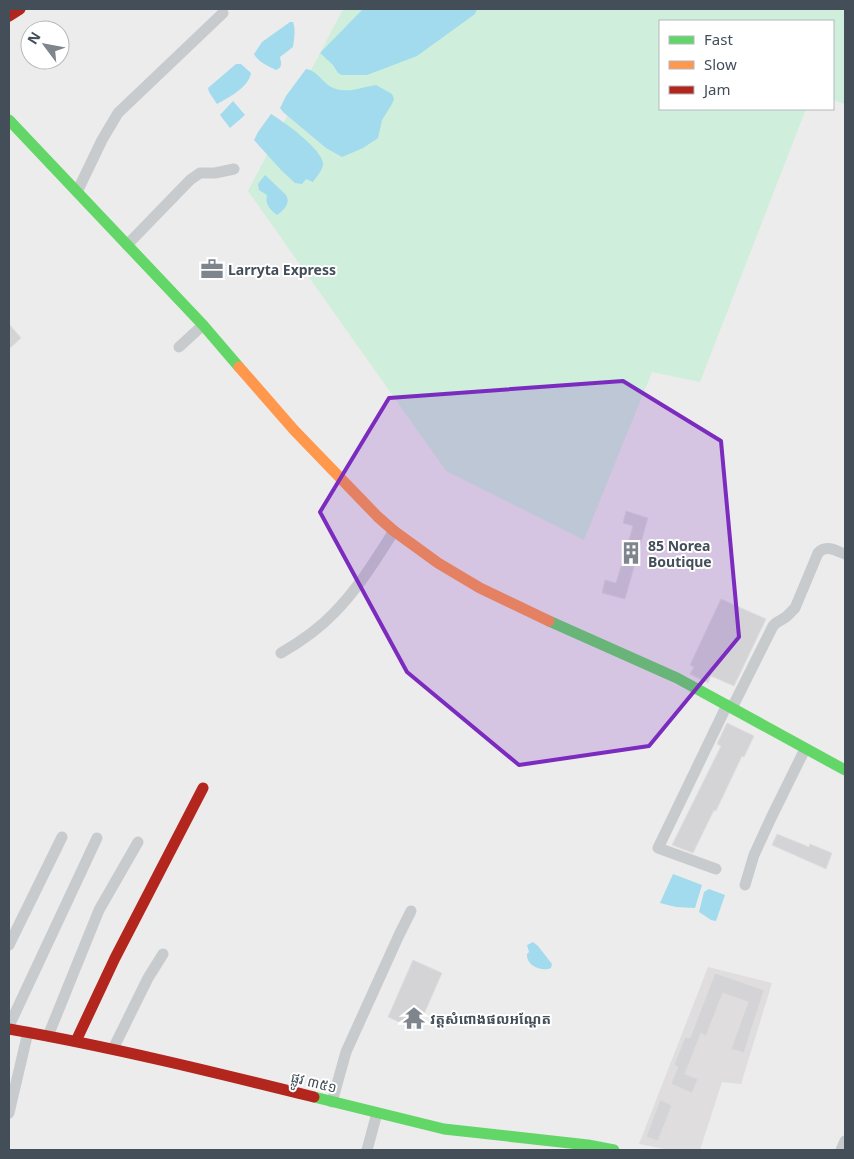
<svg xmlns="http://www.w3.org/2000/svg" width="854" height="1159" font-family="'Noto Sans','Noto Sans Khmer',sans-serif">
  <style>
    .education { fill: #dfddde }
    .green { fill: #cfeedc }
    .water { fill: #a1dbed }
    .building { fill: #d4d4d7; stroke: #dededf }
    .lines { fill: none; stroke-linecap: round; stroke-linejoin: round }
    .street { stroke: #c8cbcd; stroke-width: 11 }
    .fast { stroke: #63d668; stroke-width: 11 }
    .slow { stroke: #ff974d; stroke-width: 11 }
    .jam { stroke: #b3261e; stroke-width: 11 }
    .marked { fill: #7b2cbf; fill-opacity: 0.2; stroke: #7b2cbf; stroke-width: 4; stroke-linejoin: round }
    .labels { text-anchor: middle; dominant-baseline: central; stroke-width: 4; stroke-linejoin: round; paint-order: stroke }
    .poi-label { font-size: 14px; font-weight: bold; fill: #434e59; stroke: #fff; text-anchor: start }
    .street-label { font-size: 14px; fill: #434e59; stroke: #fff }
  </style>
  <rect width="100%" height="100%" fill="#edecec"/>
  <path class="education" d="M 708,967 L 772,983 L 741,1084 L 722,1082 L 700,1150 L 670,1150 L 639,1144 Z"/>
  <path class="green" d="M 343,9 L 845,9 L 845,104 L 833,100 L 833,21 L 660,21 L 660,109 L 806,109 L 700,382 L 652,372 L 584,540 L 446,471 L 248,191 Z"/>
  <path class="water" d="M 363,9 L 477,9 L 475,14 L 417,56 L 367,75 L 342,75 L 338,73 L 333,65 L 320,53 Z
    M 290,22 L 293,22 C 296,30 294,39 293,47 L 280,57 C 281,63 283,67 276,70 C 268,66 258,62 254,54 L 262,42 Z
    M 236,64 L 241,64 L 251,73 C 249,87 228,98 217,104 L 209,92 L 208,88 Z
    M 306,69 C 319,71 324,86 336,89 C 349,93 363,87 376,85 L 392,94 L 394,99 L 392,104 L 382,120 L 378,138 L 363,148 L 342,157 L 326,148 L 283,112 L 280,108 L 286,96 Z
    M 233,101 L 245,115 L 230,128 L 220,115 Z
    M 271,114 C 283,121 325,151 323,165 C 322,171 316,177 313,182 L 306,179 L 302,184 L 295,183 L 281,170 L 254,140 L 258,132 Z
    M 265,175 L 286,195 C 291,203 284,210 277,215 C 270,209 265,205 267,195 L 259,190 L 258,184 Z
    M 673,874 L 702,885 L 695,908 L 676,907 L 660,903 Z
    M 709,889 L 725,895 L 716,921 L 711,920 L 699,912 L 704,892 Z
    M 533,942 L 538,946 L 552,964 L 551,968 C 542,972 526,966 527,954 L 529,952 L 527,945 Z"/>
  <path class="building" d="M 9,324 L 21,338 L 9,349 Z
    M 626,511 L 648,518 L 625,599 L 602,593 L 605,580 L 616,583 L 633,526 L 623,523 Z
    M 721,599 L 766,619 L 734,686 L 711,676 L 708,683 L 690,674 L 694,667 L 690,665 Z
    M 727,723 L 754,736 L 744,757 L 742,756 L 716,811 L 714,810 L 693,853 L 672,845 L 721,746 L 717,744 Z
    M 777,834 L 809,847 L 810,844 L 832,853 L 826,869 L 772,845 Z
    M 413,960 L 442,973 L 417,1030 L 388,1017 Z
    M 715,973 L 764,990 L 744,1053 L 731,1049 L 748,1002 L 723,993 L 706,1036 L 701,1033 L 685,1074 L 698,1079 L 692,1093 L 671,1084 L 678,1067 L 674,1065 L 685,1037 L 690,1038 Z
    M 660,1100 L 672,1105 L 658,1141 L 646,1137 Z"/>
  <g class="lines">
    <path class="street" d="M 77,192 L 102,140 L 118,113 L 223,13
      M 127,245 L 190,180 L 200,173 L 215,173 L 234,169
      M 179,347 L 203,325
      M 281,653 C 300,642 319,629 334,613 C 358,589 376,559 394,531
      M 732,708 L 773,626 L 776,623 L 786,617 L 795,608 L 818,553 C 826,544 836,551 845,554
      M 716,869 L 658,848 L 727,705
      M 745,885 L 754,855 L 771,818 L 805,749
      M 9,945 L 62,837
      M 9,1026 L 97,838
      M 48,1036 L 99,910 L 138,842
      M 113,1049 L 148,978 L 163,954
      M 332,1102 L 346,1052 L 399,935 L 411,911
      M 9,1113 L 28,1032
      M 367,1150 L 377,1113
      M 841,1150 L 845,1141"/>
    <path class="fast" d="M 9,120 L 203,325 L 239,367
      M 549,621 L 677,678 L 845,770
      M 314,1097 L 444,1129 L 588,1145 L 614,1150"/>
    <path class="slow" d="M 239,367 L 294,430 L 378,517 L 394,531 L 438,563 L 480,588 L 549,621"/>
    <path class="jam" d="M 9,16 L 20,9
      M 9,1029 C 112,1047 213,1072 314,1097
      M 76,1041 L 115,958 L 203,788"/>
  </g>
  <path class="marked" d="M 623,381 L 721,441 L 739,637 L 649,746 L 519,765 L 407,672 L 320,512 L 389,398 Z"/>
  <defs>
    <symbol id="office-bare" viewBox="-9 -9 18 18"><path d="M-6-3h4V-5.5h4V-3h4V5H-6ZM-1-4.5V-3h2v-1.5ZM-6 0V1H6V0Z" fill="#7e858c" stroke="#fff" stroke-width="2.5" paint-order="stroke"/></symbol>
    <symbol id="building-bare" viewBox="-9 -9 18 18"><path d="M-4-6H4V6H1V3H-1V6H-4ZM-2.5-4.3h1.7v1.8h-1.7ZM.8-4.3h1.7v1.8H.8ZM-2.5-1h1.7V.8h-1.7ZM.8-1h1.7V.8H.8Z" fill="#7e858c" stroke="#fff" stroke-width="2.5" paint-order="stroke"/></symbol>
    <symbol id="temple-bare" viewBox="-9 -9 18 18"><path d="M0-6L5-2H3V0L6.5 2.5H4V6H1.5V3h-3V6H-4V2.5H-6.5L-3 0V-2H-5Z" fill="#7e858c" stroke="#fff" stroke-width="2.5" paint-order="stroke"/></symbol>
  </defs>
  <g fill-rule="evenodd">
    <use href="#office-bare" x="196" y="253" width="32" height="32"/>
    <use href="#building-bare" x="615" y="537" width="32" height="32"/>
    <use href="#temple-bare" x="398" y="1002" width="32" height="32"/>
  </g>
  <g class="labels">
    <g class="poi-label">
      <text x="228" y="269">Larryta Express</text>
      <text x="648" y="545">85 Norea<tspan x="648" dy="16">Boutique</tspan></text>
      <text x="430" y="1018">វត្តសំពោងផលអណ្តែត</text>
    </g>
    <g class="street-label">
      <text transform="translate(314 1082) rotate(14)">ផ្លូវ ៣៥១</text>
    </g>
  </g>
  <rect width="854" height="1159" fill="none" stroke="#434e59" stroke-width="20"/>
  <rect x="659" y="20" width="175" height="90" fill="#ffffff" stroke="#b4b8bd"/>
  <rect x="669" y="36" width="25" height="8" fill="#63d668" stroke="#b4b8bd"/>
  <text x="704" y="45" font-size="15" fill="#434e59">Fast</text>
  <rect x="669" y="61" width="25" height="8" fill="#ff974d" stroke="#b4b8bd"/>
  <text x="704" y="70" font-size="15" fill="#434e59">Slow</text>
  <rect x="669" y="86" width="25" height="8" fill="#b3261e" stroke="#b4b8bd"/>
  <text x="704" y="95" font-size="15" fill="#434e59">Jam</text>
  <g transform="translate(45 45) rotate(302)"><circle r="24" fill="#ffffff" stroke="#b4b8bd"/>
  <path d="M0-4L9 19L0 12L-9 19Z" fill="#7e858c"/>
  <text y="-8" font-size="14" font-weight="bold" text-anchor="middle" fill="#434e59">N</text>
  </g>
</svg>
